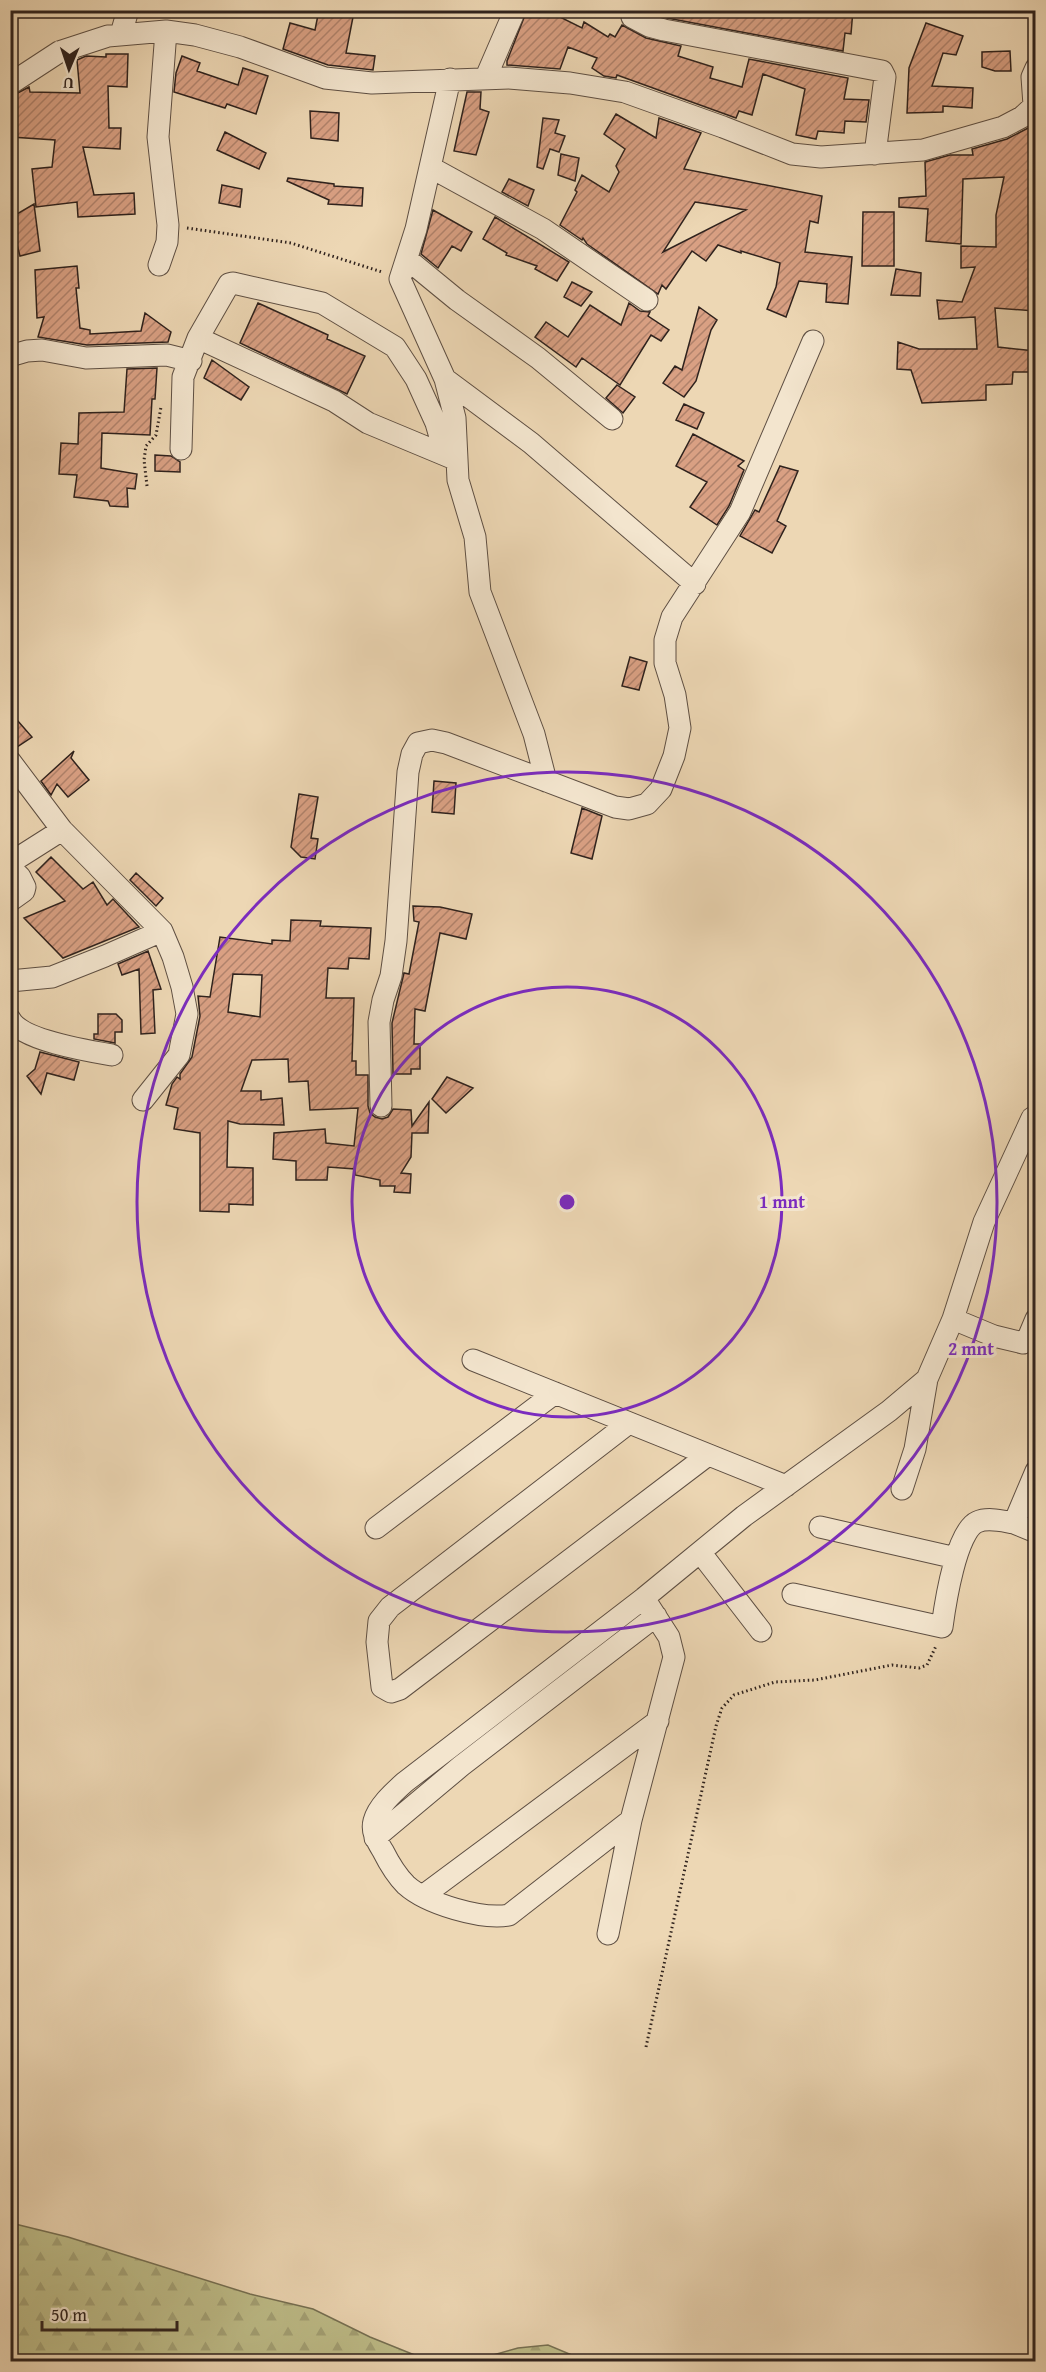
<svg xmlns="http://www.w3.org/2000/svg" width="1046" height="2372" font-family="'Gentium Book Plus',serif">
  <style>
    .forest { fill: url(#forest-firs); stroke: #767053; stroke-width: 1.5 }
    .building { fill: url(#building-hatch); stroke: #2f221d; stroke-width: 1.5; fill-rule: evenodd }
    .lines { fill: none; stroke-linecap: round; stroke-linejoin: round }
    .minor-casing { stroke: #5e4f43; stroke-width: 23 }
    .path { stroke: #2f221d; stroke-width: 3; stroke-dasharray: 1.5 3; stroke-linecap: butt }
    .minor { stroke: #f3e5ce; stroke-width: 21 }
    .ring { fill: none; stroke: #7b2cbf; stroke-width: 3 }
    .centre { fill: #7b2cbf; stroke: #f3e5ce; stroke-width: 3 }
    .ring-label { font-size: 18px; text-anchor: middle; font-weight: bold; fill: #7b2cbf; stroke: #f3e5ce; stroke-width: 6; stroke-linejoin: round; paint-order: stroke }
  </style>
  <defs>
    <pattern id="forest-firs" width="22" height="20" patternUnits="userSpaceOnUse" patternTransform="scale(1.5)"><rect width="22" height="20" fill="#bebd89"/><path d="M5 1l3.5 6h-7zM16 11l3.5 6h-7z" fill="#a4a276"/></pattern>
    <pattern id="building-hatch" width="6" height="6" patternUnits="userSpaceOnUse" patternTransform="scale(1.5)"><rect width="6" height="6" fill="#d9a083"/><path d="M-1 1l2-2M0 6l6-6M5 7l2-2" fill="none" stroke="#b0826b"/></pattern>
  </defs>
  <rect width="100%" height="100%" fill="#edd7b4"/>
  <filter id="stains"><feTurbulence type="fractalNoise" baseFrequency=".00333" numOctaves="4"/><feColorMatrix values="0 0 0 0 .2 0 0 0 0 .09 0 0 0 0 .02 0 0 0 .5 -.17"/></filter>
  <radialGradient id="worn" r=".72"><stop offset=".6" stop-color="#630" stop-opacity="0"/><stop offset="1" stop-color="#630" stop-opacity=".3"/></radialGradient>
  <path class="forest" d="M 11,2223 L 68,2237 L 250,2294 L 313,2309 L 370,2337 L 422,2358 L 452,2360 L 486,2357 L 518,2348 L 548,2345 L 586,2361 L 11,2361 Z"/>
  <path class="building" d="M 319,10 L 353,17 L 346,53 L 375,56 L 373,70 L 328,65 L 283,49 L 290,23 L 315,30 Z
    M 527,10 L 546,10 L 582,28 L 584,22 L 608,37 L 610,34 L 615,37 L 622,25 L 646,38 L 681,46 L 678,56 L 713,67 L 710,78 L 742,87 L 749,59 L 848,78 L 844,99 L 869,100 L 866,122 L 845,121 L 844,133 L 818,131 L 816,139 L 796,135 L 805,89 L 763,74 L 752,115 L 739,111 L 736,118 L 617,75 L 616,78 L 604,76 L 592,68 L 597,58 L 568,47 L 560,69 L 507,65 L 507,61 Z
    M 654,10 L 695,10 L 718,16 L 719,10 L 749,10 L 764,15 L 765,10 L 853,10 L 851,34 L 845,33 L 843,51 L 667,18 L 653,14 Z
    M 926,23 L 963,36 L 956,55 L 943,53 L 932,86 L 973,88 L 972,108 L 943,106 L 943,112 L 907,113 L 909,68 Z
    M 1010,51 L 1011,71 L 995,71 L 982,67 L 982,52 Z
    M 106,54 L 128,54 L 127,87 L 108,86 L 109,128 L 121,128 L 120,149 L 83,147 L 94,195 L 134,193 L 135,214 L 78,217 L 77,202 L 36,207 L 32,169 L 52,167 L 55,140 L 11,137 L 14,110 L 10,110 L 10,97 L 29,87 L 30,92 L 80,93 L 77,60 L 86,56 L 106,57 Z
    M 182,56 L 200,63 L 197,71 L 238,85 L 243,68 L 268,76 L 256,114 L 227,104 L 225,108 L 174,92 L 176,73 Z
    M 467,92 L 481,92 L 480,109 L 489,112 L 476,155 L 454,151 Z
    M 310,111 L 339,113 L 338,141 L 311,138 Z
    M 616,114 L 656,138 L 659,118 L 701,133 L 684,169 L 822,196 L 818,223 L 810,221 L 805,252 L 852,257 L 848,304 L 826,302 L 827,284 L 799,281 L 786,317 L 767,309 L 776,287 L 780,263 L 741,251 L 741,253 L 718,245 L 706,261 L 692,251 L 666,289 L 662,285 L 658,294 L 587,244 L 583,238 L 582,240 L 560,225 L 577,192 L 575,190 L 582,175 L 609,192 L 619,172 L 616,166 L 625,149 L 604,134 ZM 695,202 L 746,210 L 663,252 Z
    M 543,118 L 559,120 L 555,133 L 565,136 L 559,152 L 550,149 L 543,169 L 537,167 Z
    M 1030,127 L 1035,136 L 1035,311 L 995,308 L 998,347 L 1035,351 L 1035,372 L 1013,372 L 1012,384 L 986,385 L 986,400 L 922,403 L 911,370 L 897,369 L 898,342 L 919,349 L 977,349 L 975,317 L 939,319 L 937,300 L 962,302 L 975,267 L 961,268 L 961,246 L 996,247 L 996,215 L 1004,177 L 963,179 L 961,244 L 926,241 L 928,209 L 899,207 L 899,198 L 926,196 L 925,162 L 950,155 L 973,155 L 972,149 L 1007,139 Z
    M 225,132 L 266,153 L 259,169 L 217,150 Z
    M 561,154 L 579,158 L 575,181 L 558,175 Z
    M 288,178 L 334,184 L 334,186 L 363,188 L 362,206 L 328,204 L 329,200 L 287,181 Z
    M 509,179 L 534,190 L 528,206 L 502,192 Z
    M 222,185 L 242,189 L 240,207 L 219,203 Z
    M 34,204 L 40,251 L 20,256 L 10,218 Z
    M 433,210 L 472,232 L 461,251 L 452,246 L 438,268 L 421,254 Z
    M 863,212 L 894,212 L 894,266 L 862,266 Z
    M 495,217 L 569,262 L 557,281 L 535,269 L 537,266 L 506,255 L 507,253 L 483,239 Z
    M 77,266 L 79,288 L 76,288 L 80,328 L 90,330 L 90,334 L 141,331 L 145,313 L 171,332 L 168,342 L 87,345 L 38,337 L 44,317 L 37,318 L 35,270 Z
    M 896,269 L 921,273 L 920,296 L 891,295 Z
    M 572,282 L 592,292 L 581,306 L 564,297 Z
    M 258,303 L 328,335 L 327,339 L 365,356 L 347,394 L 240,343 Z
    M 629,303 L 640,311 L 650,312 L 648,316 L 669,330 L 661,341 L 651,335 L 620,385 L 582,358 L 576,367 L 535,337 L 546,322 L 568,337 L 590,305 L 621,325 Z
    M 699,307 L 717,320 L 711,330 L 696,381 L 684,397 L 663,383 L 675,366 L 682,370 Z
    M 212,360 L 249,387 L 241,400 L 204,378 Z
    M 157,368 L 155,399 L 152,399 L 150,435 L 102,433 L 101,468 L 137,474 L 135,489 L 127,488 L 128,507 L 110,506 L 108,501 L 74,497 L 77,475 L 59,474 L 61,443 L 78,444 L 79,413 L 124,412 L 127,369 Z
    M 617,385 L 635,397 L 623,413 L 606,398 Z
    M 684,404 L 704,413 L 697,429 L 676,420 Z
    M 693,434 L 744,461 L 738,466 L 744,470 L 729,506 L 717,525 L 690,507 L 707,482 L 676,466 Z
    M 155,455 L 171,456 L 180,462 L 180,472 L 155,471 Z
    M 780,466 L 798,471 L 777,521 L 786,526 L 772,553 L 740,536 L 755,510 L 759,512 Z
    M 630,657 L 647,662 L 639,690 L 622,686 Z
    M 10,712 L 32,737 L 14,749 L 10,749 Z
    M 74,751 L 71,758 L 89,780 L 68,797 L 57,784 L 51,795 L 41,781 Z
    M 434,781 L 456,783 L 454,814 L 432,812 Z
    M 299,794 L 318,797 L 311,838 L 318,839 L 315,859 L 301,857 L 291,847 Z
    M 582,808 L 602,816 L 592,859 L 571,853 Z
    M 51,857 L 83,889 L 93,882 L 107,905 L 113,899 L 139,927 L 63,958 L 24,918 L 65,901 L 36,872 Z
    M 136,873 L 163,898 L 156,906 L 130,880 Z
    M 413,906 L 440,907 L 472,914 L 466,939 L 440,933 L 425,1011 L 415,1009 L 414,1044 L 420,1044 L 420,1069 L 411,1069 L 411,1074 L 393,1074 L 392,1023 L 404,973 L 409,974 L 419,922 L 414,921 Z
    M 291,920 L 321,921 L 320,926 L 371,928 L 369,959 L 349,958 L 348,969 L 328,968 L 326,998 L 354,998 L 352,1061 L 356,1061 L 356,1075 L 368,1075 L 368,1106 L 370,1113 L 375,1117 L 382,1119 L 388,1117 L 393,1109 L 411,1110 L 412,1126 L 429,1102 L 428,1133 L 412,1133 L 411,1157 L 401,1173 L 411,1174 L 410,1193 L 394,1192 L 395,1186 L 380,1186 L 380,1180 L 355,1175 L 355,1169 L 328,1167 L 327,1180 L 296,1180 L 296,1161 L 273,1159 L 274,1133 L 325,1129 L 326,1143 L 354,1146 L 358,1108 L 310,1110 L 308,1081 L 289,1082 L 288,1059 L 252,1060 L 241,1091 L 261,1091 L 261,1100 L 282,1098 L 284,1125 L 240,1124 L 228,1121 L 227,1167 L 253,1168 L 253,1205 L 229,1204 L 229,1212 L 200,1211 L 200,1133 L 174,1129 L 178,1108 L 166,1105 L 172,1084 L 177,1077 L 180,1079 L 180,1074 L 192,1057 L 200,1016 L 198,996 L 210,997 L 220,937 L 272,944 L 272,940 L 290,941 ZM 233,974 L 262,975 L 260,1017 L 228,1012 Z
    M 148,951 L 161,989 L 153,990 L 155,1033 L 141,1034 L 139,969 L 122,975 L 118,964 Z
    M 98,1014 L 116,1014 L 122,1020 L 122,1032 L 115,1032 L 115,1043 L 94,1039 L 94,1034 L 98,1034 Z
    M 40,1052 L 79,1062 L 74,1080 L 47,1073 L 41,1094 L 27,1076 L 35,1069 Z
    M 447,1077 L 473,1088 L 446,1113 L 432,1099 Z"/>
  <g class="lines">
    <defs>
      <path id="minor" d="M 632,17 L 649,26 L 664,30 L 882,71 L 885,77 L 875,154
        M 121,34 L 128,10
        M 486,77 L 515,10
        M 450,79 L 416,229 L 400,279 L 445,379 L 455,418 L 458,480 L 475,537 L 480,592 L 534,734 L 546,781
        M 10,84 L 59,52 L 108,36 L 166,31 L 195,35 L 240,47 L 325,78 L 372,83 L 509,78 L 570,83 L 625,92 L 723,127 L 792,154 L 821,157 L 923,150 L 1003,127 L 1022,117 L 1036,104
        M 1034,105 L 1032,77 L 1036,68
        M 430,167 L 543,229 L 647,300
        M 407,259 L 457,300 L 538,358 L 612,419
        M 159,265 L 167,242 L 168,225 L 158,137 L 166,31
        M 198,338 L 334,401 L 368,423 L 452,458
        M 10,356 L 27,351 L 42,350 L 86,358 L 167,355 L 191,361
        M 445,379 L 531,443 L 695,584
        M 181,449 L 183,377 L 198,338 L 229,284 L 233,283 L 322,303 L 395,347 L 416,379 L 436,423 L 445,454
        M 10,761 L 62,830 L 162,931 L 173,957 L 182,987 L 187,1014 L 179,1055 L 143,1100
        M 10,863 L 62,830
        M 10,867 L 20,877 L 25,887 L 24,891 L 10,901
        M 10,981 L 52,977 L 105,956 L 162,931
        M 10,1019 C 21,1040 88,1051 112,1055
        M 381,1106 L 379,1022 L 383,1000 L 391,976 L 396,941 L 408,772 L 412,754 L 418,743 L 432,740 L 446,743 L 615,807 L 629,809 L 647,804 L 661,789 L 674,756 L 680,728 L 675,695 L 665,663 L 665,640 L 672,617 L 740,512 L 813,341
        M 953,1319 L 994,1336 L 1023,1343 L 1028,1338 L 1036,1319
        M 473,1360 L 786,1486
        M 629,1423 L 390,1607 L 379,1621 L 377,1642 L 382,1687 L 391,1692 L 400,1689 L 708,1455
        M 902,1489 L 915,1449 L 927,1379
        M 1014,1523 L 1036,1532
        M 820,1527 L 956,1558
        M 376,1528 L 555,1393
        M 700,1552 L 761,1631
        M 793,1594 L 942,1627 C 945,1605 956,1531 977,1522 C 988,1517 1002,1521 1014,1523 L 1036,1471
        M 631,1820 L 509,1915 C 482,1920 427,1904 406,1885 C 396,1875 389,1863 383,1851 C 377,1841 371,1832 374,1821 C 378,1806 394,1792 405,1782 L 644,1598 L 744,1516 L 889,1411 L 927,1379 L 953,1319 L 984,1222 L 1032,1118 L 1036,1116
        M 375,1838 L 461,1766 L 656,1616
        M 424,1895 L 658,1721
        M 608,1934 L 631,1820 L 674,1657 L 669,1637 L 649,1606"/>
    </defs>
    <use href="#minor" class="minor-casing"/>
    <path class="path" d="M 187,228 L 291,243 L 382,272
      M 147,486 L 144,460 L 146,446 L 156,435 L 161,407
      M 646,2047 L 716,1726 L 722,1708 L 734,1695 L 775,1682 L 815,1680 L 892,1665 L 919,1668 L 927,1665 L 936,1646"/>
    <use href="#minor" class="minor"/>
  </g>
  <g class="ring">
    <circle cx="567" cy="1202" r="215"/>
    <circle cx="567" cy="1202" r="430"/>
  </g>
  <circle cx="567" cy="1202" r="9" class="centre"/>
  <g class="ring-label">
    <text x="782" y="1208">1 mnt</text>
    <text x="971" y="1355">2 mnt</text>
  </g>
  <rect width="1046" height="2372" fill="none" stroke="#edd7b4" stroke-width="36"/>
  <rect x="12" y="12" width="1022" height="2348" fill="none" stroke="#2f221d" stroke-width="3"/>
  <rect x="18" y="18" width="1010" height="2336" fill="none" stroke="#2f221d" stroke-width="1.5"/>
  <g transform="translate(69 69) rotate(182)" stroke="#f3e5ce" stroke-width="4.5" paint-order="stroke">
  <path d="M0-4.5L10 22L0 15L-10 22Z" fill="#2f221d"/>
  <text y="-9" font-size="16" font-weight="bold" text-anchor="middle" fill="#2f221d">U</text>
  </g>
  <path d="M42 2321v9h135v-9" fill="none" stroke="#2f221d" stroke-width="3"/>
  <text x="51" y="2321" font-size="18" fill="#2f221d" stroke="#f3e5ce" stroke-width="4.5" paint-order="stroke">50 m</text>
  <rect width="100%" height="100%" filter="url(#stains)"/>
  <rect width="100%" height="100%" fill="url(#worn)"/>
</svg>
